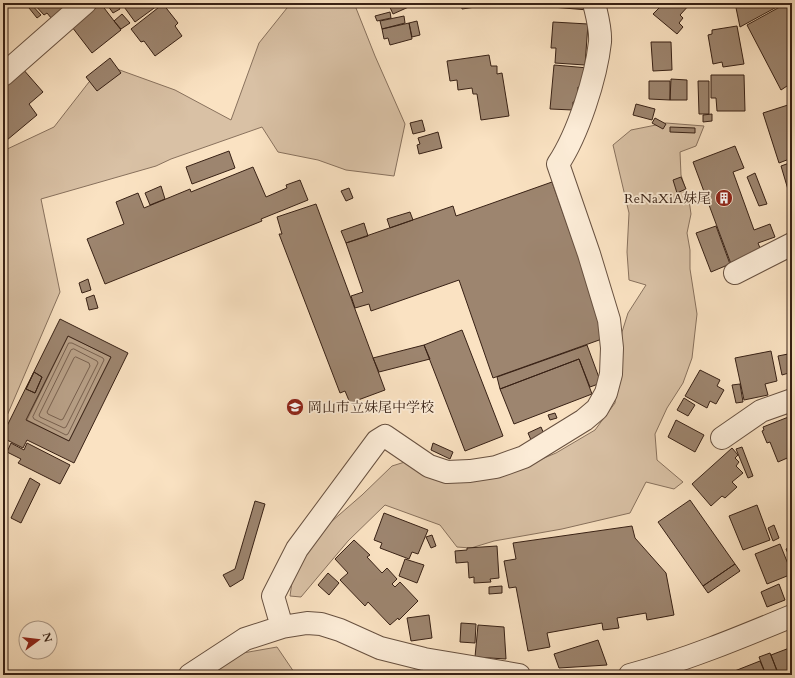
<svg xmlns="http://www.w3.org/2000/svg" width="795" height="678" font-family="Cardo,'Noto Serif JP',serif">
  <style>
    .green { fill: #d9c1a5; stroke: #88715d }
    .water { fill: #b8a087; stroke: #856d59 }
    .lines { fill: none; stroke-linecap: round; stroke-linejoin: round }
    .shore { stroke: #78604e; stroke-width: 1 }
    .building { fill: #9d856f; stroke: #382115; fill-rule: evenodd }
    .minor-casing { stroke: #685140; stroke-width: 24 }
    .minor { stroke: #fcecd7; stroke-width: 22 }
    .labels { text-anchor: middle; dominant-baseline: central; stroke-width: 3.5; stroke-linejoin: round; paint-order: stroke }
    .poi-label { font-size: 14px; fill: #382115; stroke: #fcecd7; text-anchor: end }
  </style>
  <rect width="100%" height="100%" fill="#fae2c2"/>
  <filter id="stains"><feTurbulence type="fractalNoise" baseFrequency=".005" numOctaves="4"/><feColorMatrix values="0 0 0 0 .2 0 0 0 0 .09 0 0 0 0 .02 0 0 0 .5 -.17"/></filter>
  <radialGradient id="worn" r=".72"><stop offset=".6" stop-color="#630" stop-opacity="0"/><stop offset="1" stop-color="#630" stop-opacity=".3"/></radialGradient>
  <path class="green" d="M 291,3 L 354,3 L 375,56 L 405,124 L 394,176 L 346,170 L 318,160 L 278,152 L 262,127 L 171,159 L 156,166 L 41,199 L 60,292 L 3,425 L 3,151 L 54,127 L 103,64 L 175,90 L 231,120 L 259,43 Z
    M 666,123 L 704,126 L 696,146 L 680,152 L 681,175 L 689,200 L 691,214 L 687,233 L 690,250 L 690,269 L 697,314 L 692,358 L 683,383 L 667,408 L 655,434 L 657,460 L 683,482 L 674,489 L 646,482 L 630,513 L 562,529 L 494,541 L 471,548 L 457,547 L 440,525 L 385,505 L 348,541 L 301,597 L 290,596 L 292,582 L 304,552 L 324,528 L 362,495 L 392,466 L 408,461 L 508,473 L 556,453 L 595,430 L 615,403 L 622,332 L 628,313 L 646,285 L 629,280 L 627,252 L 629,213 L 613,145 L 631,130 Z
    M 277,647 L 296,675 L 205,675 L 243,653 Z"/>
  <path class="water" d="M 68,336 L 111,357 L 69,441 L 27,420 Z"/>
  <g class="lines">
    <path class="shore" d="M 69,343 L 72,343 L 103,358 L 104,360 L 68,434 L 66,435 L 34,419 L 33,417 Z
      M 74,349 L 97,361 L 98,363 L 66,427 L 64,428 L 40,417 L 39,415 L 71,350 Z
      M 76,357 L 89,363 L 90,366 L 63,419 L 61,420 L 48,414 L 47,412 L 74,358 Z"/>
  </g>
  <path class="building" d="M 25,3 L 30,3 L 41,15 L 37,18 Z
    M 33,3 L 69,3 L 52,19 L 47,13 L 44,15 Z
    M 106,3 L 117,3 L 120,9 L 113,13 Z
    M 124,3 L 161,3 L 135,22 L 122,4 Z
    M 388,3 L 412,3 L 413,5 L 393,14 Z
    M 461,3 L 482,3 L 482,6 L 462,9 Z
    M 552,3 L 588,3 L 588,10 L 552,7 Z
    M 664,3 L 691,3 L 680,15 L 683,18 L 679,23 L 683,27 L 677,34 L 653,14 Z
    M 735,3 L 784,3 L 740,27 Z
    M 787,3 L 790,3 L 792,6 L 792,87 L 790,84 L 781,90 L 747,25 Z
    M 101,4 L 121,30 L 92,53 L 72,27 Z
    M 163,4 L 178,23 L 175,26 L 182,36 L 155,56 L 144,41 L 141,42 L 131,29 Z
    M 390,12 L 391,18 L 377,21 L 375,16 Z
    M 122,14 L 130,23 L 121,29 L 114,21 Z
    M 404,16 L 405,23 L 382,29 L 380,21 Z
    M 417,21 L 420,35 L 412,37 L 409,23 Z
    M 553,22 L 588,24 L 585,65 L 555,63 L 556,48 L 551,48 Z
    M 409,23 L 412,39 L 390,45 L 388,38 L 384,39 L 382,29 Z
    M 737,26 L 744,64 L 723,67 L 722,62 L 713,64 L 708,35 L 712,34 L 712,30 Z
    M 651,42 L 671,42 L 672,70 L 653,71 Z
    M 489,55 L 491,66 L 497,66 L 497,74 L 502,73 L 509,116 L 481,120 L 477,94 L 473,94 L 472,88 L 458,90 L 457,80 L 450,81 L 447,61 Z
    M 110,58 L 121,73 L 97,91 L 86,77 Z
    M 554,65 L 588,68 L 586,88 L 578,87 L 577,102 L 573,102 L 573,110 L 550,109 Z
    M 22,68 L 43,92 L 29,104 L 37,115 L 7,140 L 3,135 L 3,84 Z
    M 711,75 L 744,75 L 745,111 L 717,111 L 716,98 L 711,98 Z
    M 671,79 L 687,80 L 687,100 L 670,100 Z
    M 649,81 L 670,81 L 670,100 L 649,99 Z
    M 698,81 L 709,81 L 709,114 L 699,114 Z
    M 636,104 L 655,109 L 652,120 L 633,115 Z
    M 791,104 L 792,109 L 792,158 L 779,163 L 763,113 Z
    M 712,114 L 712,121 L 703,122 L 703,115 Z
    M 655,118 L 666,124 L 663,129 L 652,123 Z
    M 422,120 L 425,131 L 413,134 L 410,123 Z
    M 670,127 L 695,128 L 695,133 L 670,132 Z
    M 438,132 L 442,148 L 419,154 L 417,145 L 420,144 L 418,138 Z
    M 735,146 L 744,168 L 733,172 L 754,230 L 770,224 L 775,237 L 758,243 L 762,253 L 731,264 L 693,162 Z
    M 229,151 L 235,168 L 192,184 L 186,167 Z
    M 792,162 L 792,203 L 781,166 Z
    M 253,167 L 266,197 L 287,188 L 286,185 L 300,180 L 308,200 L 261,219 L 262,221 L 105,284 L 87,239 L 124,224 L 116,202 L 138,193 L 144,208 L 190,189 L 191,192 Z
    M 755,173 L 767,204 L 759,206 L 747,177 Z
    M 681,177 L 686,189 L 677,193 L 673,180 Z
    M 552,182 L 598,311 L 602,339 L 493,378 L 459,280 L 371,311 L 369,304 L 355,308 L 351,296 L 363,292 L 346,243 L 453,206 L 456,216 Z
    M 161,186 L 165,199 L 150,205 L 145,193 Z
    M 349,188 L 353,198 L 346,201 L 341,191 Z
    M 316,204 L 385,390 L 350,403 L 345,391 L 340,393 L 279,234 L 282,234 L 277,217 Z
    M 410,212 L 413,220 L 390,228 L 387,219 Z
    M 364,223 L 368,236 L 346,243 L 341,231 Z
    M 716,226 L 730,264 L 711,272 L 696,233 Z
    M 88,279 L 91,290 L 82,293 L 79,283 Z
    M 94,295 L 98,308 L 89,310 L 86,298 Z
    M 60,319 L 128,353 L 74,463 L 27,440 L 23,448 L 3,438 L 3,434 ZM 68,336 L 111,357 L 69,441 L 26,420 ZM 34,372 L 42,377 L 35,393 L 26,389 Z
    M 462,330 L 503,436 L 465,451 L 424,345 Z
    M 424,345 L 430,359 L 379,372 L 373,358 Z
    M 587,345 L 601,383 L 590,387 L 579,359 L 500,389 L 497,377 Z
    M 771,351 L 777,381 L 765,384 L 768,395 L 744,400 L 735,358 Z
    M 788,354 L 792,372 L 782,375 L 778,356 Z
    M 579,359 L 592,394 L 514,424 L 500,389 Z
    M 700,370 L 720,380 L 717,386 L 724,390 L 716,404 L 710,401 L 707,408 L 685,396 Z
    M 34,372 L 42,377 L 35,393 L 26,389 Z
    M 740,384 L 743,402 L 736,403 L 732,385 Z
    M 684,398 L 695,405 L 688,416 L 677,410 Z
    M 555,413 L 557,418 L 550,420 L 548,415 Z
    M 791,416 L 792,419 L 792,456 L 778,462 L 770,442 L 767,443 L 762,431 L 764,430 L 763,427 Z
    M 676,420 L 704,435 L 695,452 L 668,437 Z
    M 541,427 L 544,434 L 531,440 L 528,433 Z
    M 11,443 L 24,450 L 27,443 L 70,465 L 60,484 L 18,463 L 21,459 L 7,452 Z
    M 433,443 L 453,452 L 450,459 L 431,450 Z
    M 742,447 L 753,476 L 748,478 L 736,449 Z
    M 732,448 L 738,455 L 735,458 L 739,462 L 736,466 L 743,473 L 732,482 L 737,487 L 725,498 L 722,496 L 711,506 L 692,484 Z
    M 30,478 L 40,484 L 21,523 L 11,518 Z
    M 690,500 L 735,564 L 703,586 L 658,522 Z
    M 255,501 L 265,504 L 243,579 L 230,587 L 223,575 L 235,569 Z
    M 757,505 L 770,540 L 743,550 L 729,516 Z
    M 384,513 L 428,530 L 418,554 L 412,552 L 409,559 L 380,548 L 382,543 L 374,540 Z
    M 774,525 L 779,538 L 773,541 L 768,528 Z
    M 632,526 L 635,538 L 666,573 L 674,615 L 647,620 L 646,613 L 617,618 L 619,628 L 603,630 L 602,623 L 547,633 L 550,647 L 528,651 L 516,587 L 509,588 L 504,561 L 516,559 L 513,543 Z
    M 432,535 L 436,546 L 431,548 L 426,537 Z
    M 354,540 L 370,555 L 367,557 L 382,573 L 387,568 L 397,579 L 392,584 L 395,587 L 400,582 L 418,601 L 399,620 L 398,618 L 390,625 L 368,602 L 365,606 L 340,580 L 348,573 L 335,559 Z
    M 780,544 L 792,574 L 767,584 L 755,554 Z
    M 497,546 L 499,578 L 490,579 L 491,582 L 474,583 L 474,577 L 469,578 L 468,562 L 456,563 L 455,551 L 467,550 L 467,548 Z
    M 792,546 L 792,555 L 789,556 L 786,549 Z
    M 405,559 L 424,565 L 417,583 L 399,576 Z
    M 735,564 L 740,571 L 708,593 L 703,586 Z
    M 328,573 L 339,583 L 329,595 L 318,585 Z
    M 779,584 L 785,600 L 767,607 L 761,592 Z
    M 502,586 L 502,593 L 489,594 L 489,587 Z
    M 429,615 L 432,638 L 411,641 L 407,618 Z
    M 461,623 L 476,624 L 475,643 L 460,642 Z
    M 478,625 L 504,627 L 506,659 L 475,657 Z
    M 598,640 L 607,665 L 559,668 L 554,654 Z
    M 792,647 L 792,675 L 784,675 L 783,673 L 778,674 L 771,655 Z
    M 770,653 L 779,675 L 783,673 L 784,675 L 766,675 L 759,657 Z
    M 760,661 L 766,675 L 728,675 L 727,674 Z"/>
  <g class="lines">
    <defs>
      <path id="minor" d="M 3,75 L 85,3
        M 735,273 L 792,244
        M 722,438 L 761,411 L 792,400
        M 282,627 L 273,596 L 297,549 L 377,441 L 385,436 L 429,466 L 447,472 L 470,471 L 496,467 L 524,457 L 584,420 L 597,409 L 606,393 L 611,374 L 612,348 L 609,320 L 589,254 L 558,164 C 578,134 596,78 600,42 C 601,29 597,16 594,3
        M 190,675 L 245,639 L 282,627 L 307,623 L 321,624 L 340,630 L 380,648 L 424,659 L 519,675
        M 630,675 C 686,660 739,638 792,616"/>
    </defs>
    <use href="#minor" class="minor-casing"/>
    <use href="#minor" class="minor"/>
  </g>
  <defs>
    <symbol id="building-disc" viewBox="-11 -11 22 22"><circle r="9.5" fill="#8f2418" stroke="#fcecd7"/><path d="M-4-6H4V6H1V3H-1V6H-4ZM-2.5-4.3h1.7v1.8h-1.7ZM.8-4.3h1.7v1.8H.8ZM-2.5-1h1.7V.8h-1.7ZM.8-1h1.7V.8H.8Z" fill="#fff"/></symbol>
    <symbol id="school-disc" viewBox="-11 -11 22 22"><circle r="9.5" fill="#8f2418" stroke="#fcecd7"/><path d="M0-5L7-2L0 1L-7-2ZM-4 1L0 2.5L4 1V4Q0 6-4 4Z" fill="#fff"/></symbol>
  </defs>
  <g fill-rule="evenodd">
    <use href="#building-disc" x="714" y="188" width="20" height="20"/>
    <use href="#school-disc" x="285" y="397" width="20" height="20"/>
  </g>
  <g class="labels">
    <g class="poi-label">
      <text x="711" y="198">ReNaXiA妹尾</text>
      <text x="308" y="407" text-anchor="start">岡山市立妹尾中学校</text>
    </g>
  </g>
  <rect width="795" height="678" fill="none" stroke="#fae2c2" stroke-width="16"/>
  <rect x="4" y="4" width="787" height="670" fill="none" stroke="#382115" stroke-width="2"/>
  <rect x="8" y="8" width="779" height="662" fill="none" stroke="#382115"/>
  <g transform="translate(38 640) rotate(75)"><circle r="19" fill="#fcecd7" stroke="#ae9b89"/>
  <path d="M0-3L7 15L0 10L-7 15Z" fill="#8f2418"/>
  <text y="-6" font-size="11" font-weight="bold" text-anchor="middle" fill="#382115">N</text>
  </g>
  <rect width="100%" height="100%" filter="url(#stains)"/>
  <rect width="100%" height="100%" fill="url(#worn)"/>
</svg>
